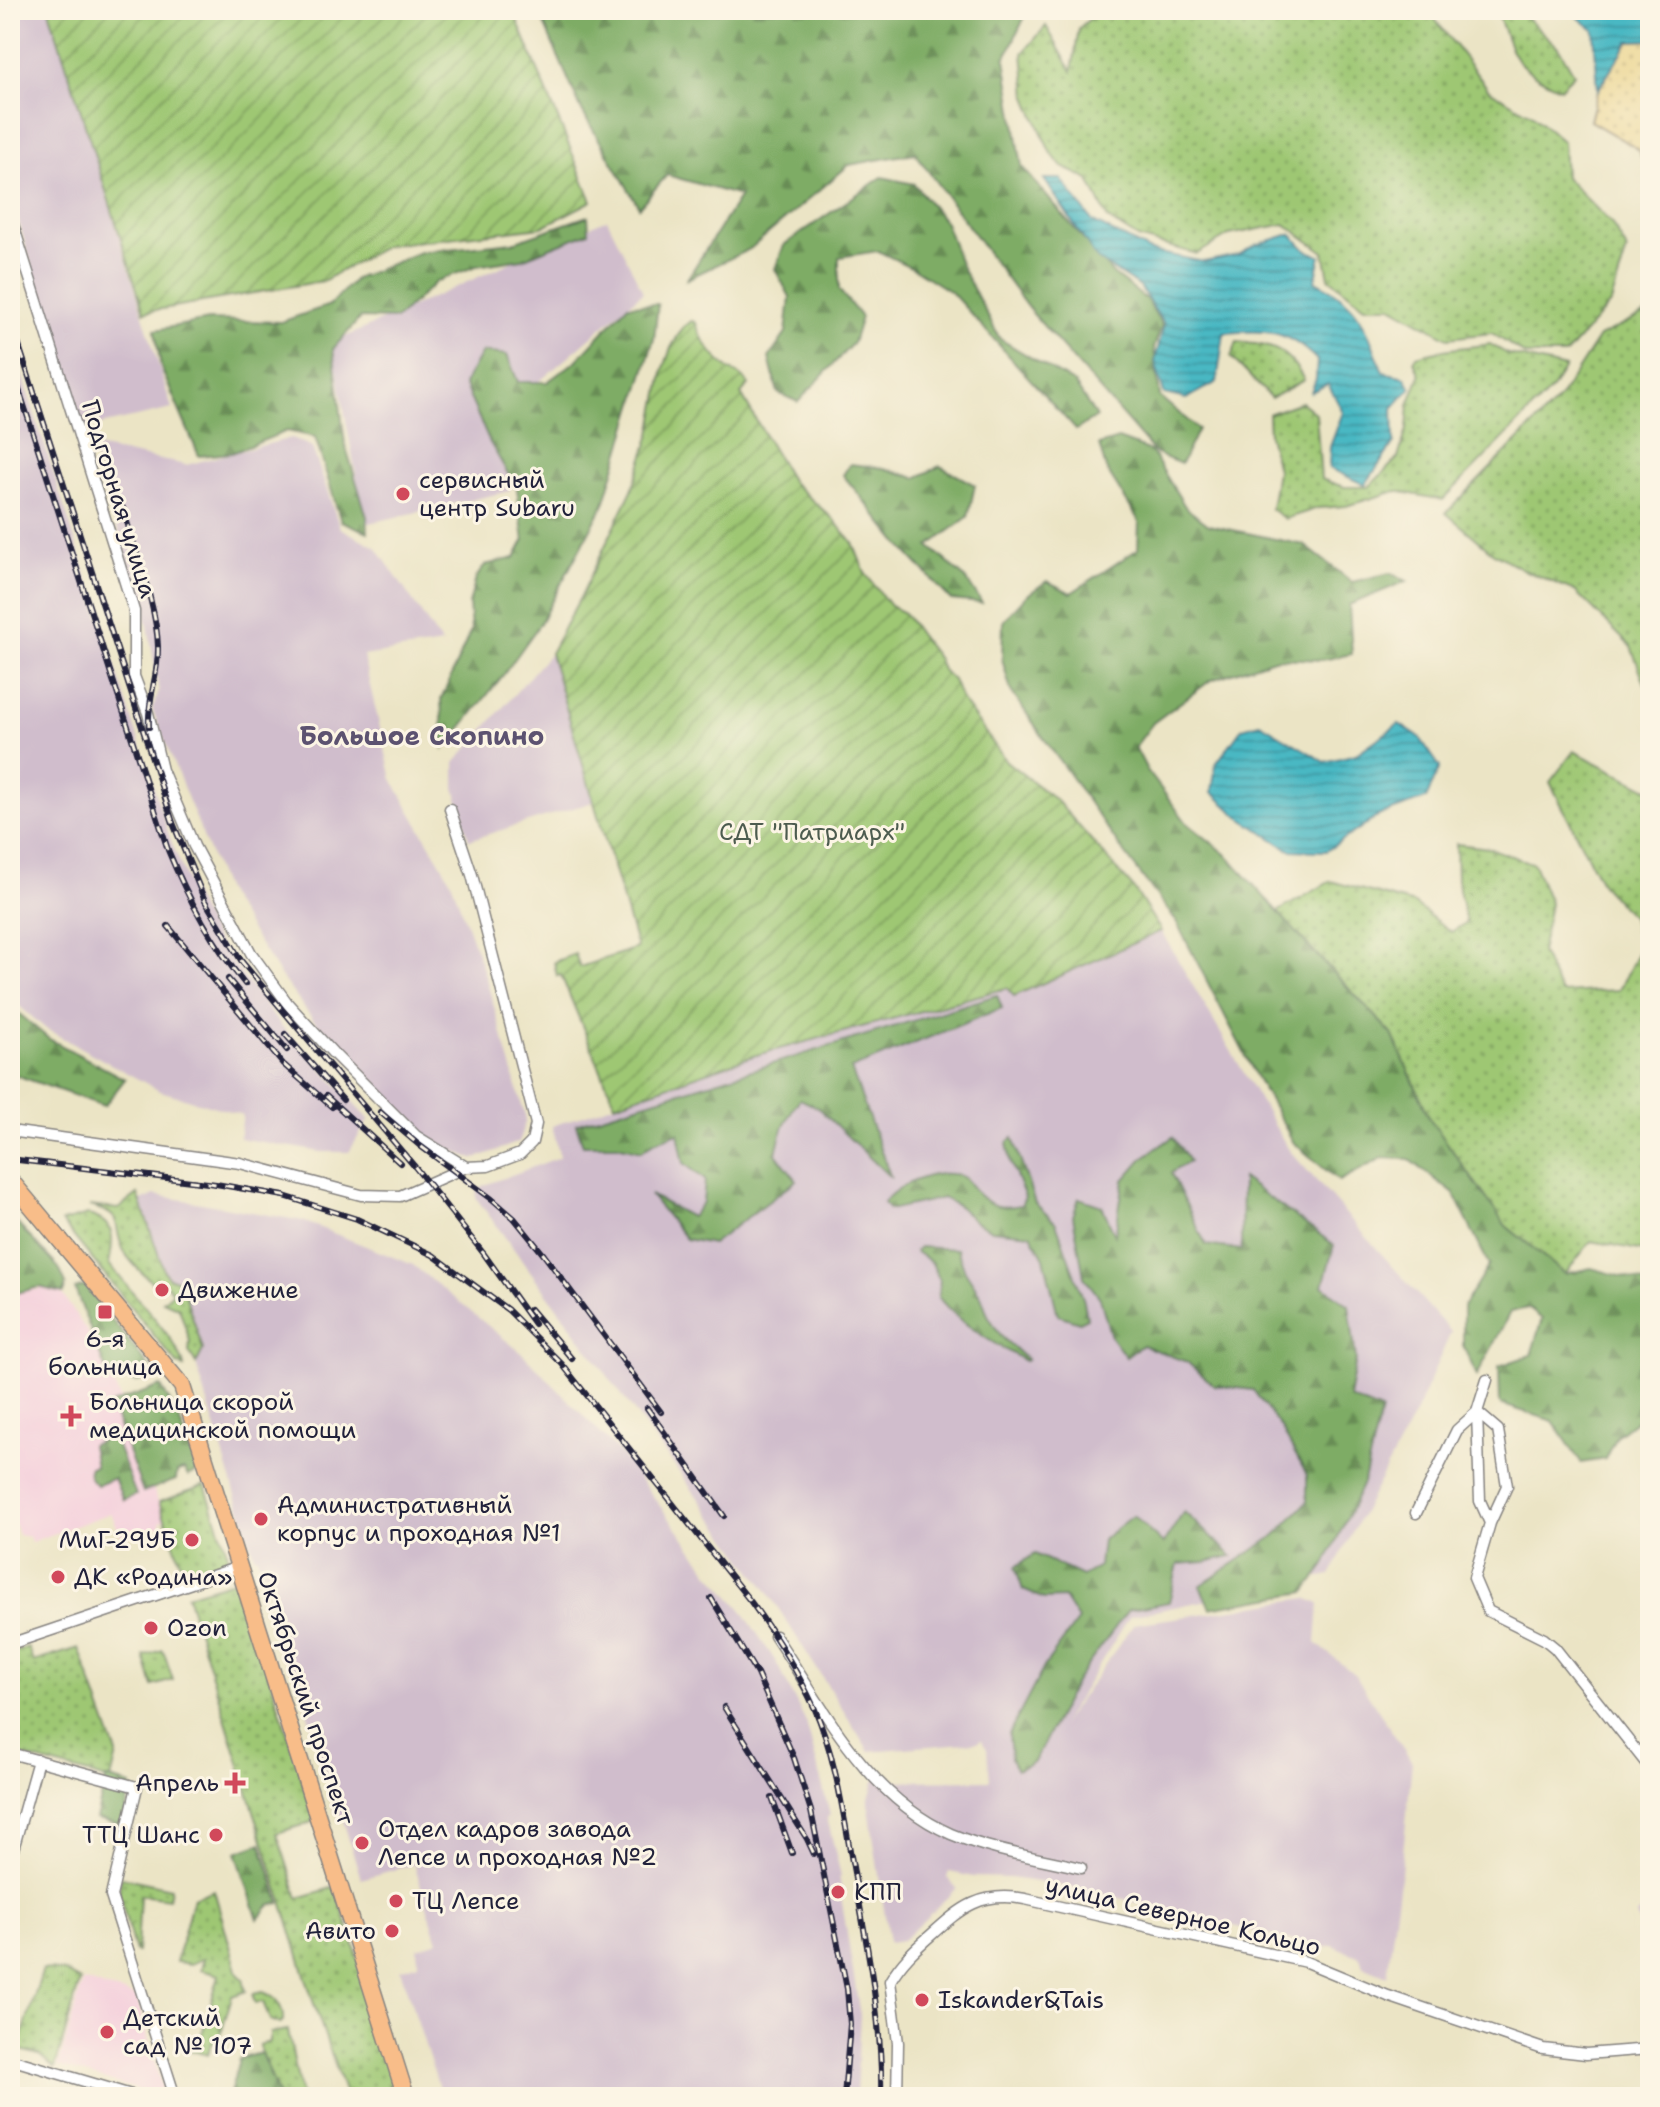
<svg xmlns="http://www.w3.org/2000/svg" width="1660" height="2107" font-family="'Shantell Sans',sans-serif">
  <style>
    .built { fill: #f4cfdc }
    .industrial { fill: #d0bdcc }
    .grass { fill: url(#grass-dots); stroke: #607457; stroke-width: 2 }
    .forest { fill: url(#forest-firs); stroke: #506750; stroke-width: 2 }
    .sand { fill: url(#sand-dots); stroke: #887e6c; stroke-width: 2 }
    .garden { fill: url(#garden-furrows); stroke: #607457; stroke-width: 2 }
    .water { fill: url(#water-rules); stroke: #366d7f; stroke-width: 2 }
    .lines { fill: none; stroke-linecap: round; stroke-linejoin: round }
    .minor-casing { stroke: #868380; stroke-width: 13 }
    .primary-casing { stroke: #868380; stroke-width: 19 }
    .minor { stroke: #fff; stroke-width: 10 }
    .primary { stroke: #f8bd89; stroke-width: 16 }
    .rail-casing { stroke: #22223b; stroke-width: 6 }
    .rail { stroke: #fcf5e5; stroke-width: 3; stroke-dasharray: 9; stroke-linecap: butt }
    .poi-dot { fill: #d1495b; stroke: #fcf5e5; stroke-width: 3 }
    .labels { text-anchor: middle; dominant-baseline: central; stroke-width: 6; stroke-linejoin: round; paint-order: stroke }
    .poi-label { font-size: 24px; fill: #22223b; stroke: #fcf5e5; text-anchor: start }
    .street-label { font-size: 24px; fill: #22223b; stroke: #fcf5e5 }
    .park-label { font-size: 24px; fill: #4d5c4f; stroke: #fcf5e5 }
    .neighbourhood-label { font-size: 26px; font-weight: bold; fill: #5c5270; stroke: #fcf5e5 }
  </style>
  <defs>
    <pattern id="grass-dots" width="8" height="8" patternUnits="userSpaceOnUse" patternTransform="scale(2)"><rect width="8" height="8" fill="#9ec773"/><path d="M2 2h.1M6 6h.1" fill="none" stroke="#80a160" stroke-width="1.8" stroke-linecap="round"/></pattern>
    <pattern id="forest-firs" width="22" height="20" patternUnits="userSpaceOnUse" patternTransform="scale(2)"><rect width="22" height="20" fill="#7eac65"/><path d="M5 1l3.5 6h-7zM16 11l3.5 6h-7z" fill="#678c54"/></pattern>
    <pattern id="sand-dots" width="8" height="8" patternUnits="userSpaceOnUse" patternTransform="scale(2)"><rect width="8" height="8" fill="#eeda9e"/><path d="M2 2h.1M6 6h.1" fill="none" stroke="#ccbb89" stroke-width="1.8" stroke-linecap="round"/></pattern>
    <pattern id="garden-furrows" width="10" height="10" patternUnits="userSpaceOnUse" patternTransform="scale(2)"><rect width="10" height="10" fill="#9ec773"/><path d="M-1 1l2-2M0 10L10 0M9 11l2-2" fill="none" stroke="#80a160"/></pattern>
    <pattern id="water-rules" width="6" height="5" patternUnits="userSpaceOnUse" patternTransform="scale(2)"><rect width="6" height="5" fill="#4ab8c3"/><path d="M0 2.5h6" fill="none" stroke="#3d95a0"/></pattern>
  </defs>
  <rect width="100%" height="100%" fill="#fcf5e5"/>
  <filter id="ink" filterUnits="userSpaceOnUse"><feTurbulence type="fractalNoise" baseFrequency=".0125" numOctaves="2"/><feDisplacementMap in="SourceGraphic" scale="16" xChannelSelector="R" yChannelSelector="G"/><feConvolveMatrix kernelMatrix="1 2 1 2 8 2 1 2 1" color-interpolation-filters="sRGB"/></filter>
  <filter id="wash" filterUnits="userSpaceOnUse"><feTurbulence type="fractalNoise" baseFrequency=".006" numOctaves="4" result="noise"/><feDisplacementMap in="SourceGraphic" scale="32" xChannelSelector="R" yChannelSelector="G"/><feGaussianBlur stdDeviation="1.8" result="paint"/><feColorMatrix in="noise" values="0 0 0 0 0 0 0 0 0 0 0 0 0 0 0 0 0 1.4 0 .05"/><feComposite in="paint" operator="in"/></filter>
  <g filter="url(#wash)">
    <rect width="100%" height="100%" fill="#ebe4c5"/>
    <path class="built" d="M 17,1287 L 23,1291 L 52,1288 L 63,1295 L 105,1359 L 165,1520 L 160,1521 L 161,1526 L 122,1538 L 111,1513 L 31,1542 L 29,1537 L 18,1535 L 13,1521 L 10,1521 L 10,1289 Z
      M 83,1981 L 137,1997 L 164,2097 L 58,2066 Z"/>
    <path class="industrial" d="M 10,10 L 49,10 L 172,409 L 78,430 L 10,191 Z
      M 607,219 L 643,292 L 504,412 L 510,491 L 365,524 L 332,343 Z
      M 10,337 L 170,838 L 194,898 L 217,941 L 276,1020 L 369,1119 L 349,1152 L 321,1152 L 239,1138 L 243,1115 L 160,1091 L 46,1029 L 10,998 Z
      M 292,438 L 312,447 L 340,528 L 376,547 L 442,644 L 363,656 L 392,779 L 451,881 L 485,975 L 526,1119 L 519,1142 L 474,1159 L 427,1140 L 327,1038 L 281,977 L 225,891 L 152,709 L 159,691 L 148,625 L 91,446 L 186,465 Z
      M 550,653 L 593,802 L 469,840 L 455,788 L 455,763 Z
      M 1161,931 L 1289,1150 L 1451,1332 L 1414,1416 L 1330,1575 L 1130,1616 L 1060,1727 L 1134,1624 L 1307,1598 L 1319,1604 L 1316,1643 L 1355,1675 L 1412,1762 L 1401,1873 L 1387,1976 L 1363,1966 L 1360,1957 L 1332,1945 L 1322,1948 L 1083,1889 L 1010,1878 L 974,1877 L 949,1872 L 947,1878 L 957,1888 L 902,1941 L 889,1943 L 868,1801 L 875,1779 L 887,1781 L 990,1780 L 987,1749 L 981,1740 L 977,1742 L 869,1751 L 768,1592 L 476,1198 L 477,1191 L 482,1186 L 560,1157 L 552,1126 L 753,1056 L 1007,988 L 1015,996 Z
      M 155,1195 L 303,1221 L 413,1265 L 523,1354 L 622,1455 L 710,1573 L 741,1609 L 776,1662 L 806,1722 L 830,1815 L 827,1817 L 841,1876 L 839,1877 L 843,1895 L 841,1896 L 860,2015 L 856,2097 L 442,2097 L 400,1969 L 418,1963 L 417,1948 L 438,1941 L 414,1864 L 361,1879 L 342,1817 L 335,1813 L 325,1776 L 327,1774 L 257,1555 L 254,1555 L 196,1364 L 203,1350 L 164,1272 L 141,1201 Z
      M 1650,1903 L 1650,1940 L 1636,1916 Z"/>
    <path class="grass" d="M 1100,10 L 1428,10 L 1489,90 L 1533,115 L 1563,142 L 1565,177 L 1611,223 L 1627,250 L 1611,303 L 1565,355 L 1525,355 L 1492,333 L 1448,338 L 1391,306 L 1365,306 L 1329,278 L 1324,252 L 1285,224 L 1229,235 L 1197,254 L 1138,238 L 1108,219 L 1089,180 L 1061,166 L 1049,150 L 1027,97 L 1023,53 L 1046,26 L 1072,71 L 1079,28 Z
      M 1497,10 L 1518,10 L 1558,47 L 1574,74 L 1560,88 C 1514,68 1512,56 1497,10 Z
      M 1646,313 L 1650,314 L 1650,696 L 1631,647 L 1575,591 L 1526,571 L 1492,552 L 1446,513 L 1558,400 L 1599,337 Z
      M 1237,342 C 1271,345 1287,348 1304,380 L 1271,398 L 1231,357 Z
      M 1490,344 L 1508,354 L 1565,368 L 1552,389 L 1443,500 L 1396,491 L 1346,506 L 1318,508 L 1285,519 L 1271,509 L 1277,470 L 1269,435 L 1268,414 L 1301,402 L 1316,414 L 1321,479 L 1344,487 L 1369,487 L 1398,458 L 1407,429 L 1409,405 L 1420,375 L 1414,361 L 1417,356 C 1441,348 1465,348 1490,344 Z
      M 1574,751 L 1650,790 L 1650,1252 L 1591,1241 L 1565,1274 L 1506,1226 L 1430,1119 L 1392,1034 L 1277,912 L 1331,881 L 1414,904 L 1451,932 L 1466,923 L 1457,880 L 1456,844 L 1489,848 L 1534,864 L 1550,903 L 1541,953 L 1561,993 L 1619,990 L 1639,950 L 1633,918 L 1602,885 L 1550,782 Z
      M 138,1194 L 164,1271 L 168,1277 L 181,1282 L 203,1350 L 196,1364 L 189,1352 L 190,1341 L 179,1308 L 163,1301 L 173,1292 L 161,1279 L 154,1284 C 144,1274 130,1263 124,1251 C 110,1223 128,1216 89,1206 L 118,1209 Z
      M 88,1215 C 117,1222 114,1240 109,1264 C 127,1288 180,1341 184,1367 L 178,1365 L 62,1222 Z
      M 205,1485 L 228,1554 L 226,1562 L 185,1575 L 159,1502 Z
      M 239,1579 L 315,1821 L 277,1833 L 298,1898 L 335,1887 L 403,2097 L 346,2097 L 313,2001 L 187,1595 Z
      M 28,1647 L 33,1662 L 79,1648 L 117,1754 L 111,1780 L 10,1753 L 10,1653 Z
      M 163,1650 L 173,1680 L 153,1686 L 144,1656 Z
      M 121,1877 L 171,1888 L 169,1899 L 140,1895 L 137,1952 L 135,1952 L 119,1893 Z
      M 214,1890 L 238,1974 L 243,1979 L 246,1991 L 232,1996 L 218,2044 L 211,2042 L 208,2055 L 178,2047 L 180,2040 L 199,2044 L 219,1975 L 201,1970 L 204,1958 L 191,1964 L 176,1962 L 193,1898 Z
      M 43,1969 L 64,1972 L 80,1981 L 55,2068 L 39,2055 L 18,2049 Z
      M 263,1992 C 276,1996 284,2008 283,2021 L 280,2024 L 270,2020 L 263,2002 L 255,2003 L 252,1994 Z
      M 288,2030 L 301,2097 L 279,2097 L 259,2045 L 270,2042 L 270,2033 Z"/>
    <path class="forest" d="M 538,10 L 1028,10 L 1005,59 L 1022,167 L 1113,274 L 1147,300 L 1162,325 L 1154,348 L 1160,397 L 1198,429 L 1181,464 L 1156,454 L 1028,308 L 915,153 L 849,165 L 750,249 L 687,279 L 740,196 L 667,175 L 639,207 L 582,111 Z
      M 882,177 L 914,184 L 945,222 L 961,266 L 1000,339 L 1075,384 L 1096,417 L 1076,430 L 952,293 L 911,267 L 878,251 L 839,257 L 839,290 L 861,317 L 853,343 L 798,402 L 778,393 L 769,358 L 786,333 L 790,297 L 775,269 L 784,245 Z
      M 588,216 L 589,232 L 522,259 L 476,266 L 437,281 L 396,319 L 360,318 L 333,349 L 345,444 L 367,517 L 368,532 L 341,521 L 315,437 L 287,431 L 232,453 L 199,456 L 161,368 L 155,330 L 208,320 L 281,322 L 330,305 L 355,279 L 420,252 L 513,242 Z
      M 658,304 L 654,339 L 604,504 L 539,625 L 504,674 L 444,749 L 441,700 L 471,630 L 469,604 L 476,578 L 485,565 L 515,558 L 524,541 L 517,489 L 489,441 L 464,384 L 482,352 L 507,355 L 518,382 L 547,382 L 576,361 L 628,305 Z
      M 1118,439 L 1151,451 L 1186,508 L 1209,525 L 1304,545 L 1352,582 L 1390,573 L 1407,581 L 1349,605 L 1352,654 L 1322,660 L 1277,658 L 1211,680 L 1153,723 L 1135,747 L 1147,770 L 1187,823 L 1226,854 L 1311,949 L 1392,1034 L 1430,1119 L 1506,1226 L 1565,1274 L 1591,1268 L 1650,1284 L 1650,1410 L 1616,1436 L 1605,1459 L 1581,1463 L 1553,1421 L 1500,1404 L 1499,1366 L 1531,1355 L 1542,1319 L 1528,1308 L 1510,1312 L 1477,1376 L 1463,1346 L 1463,1307 L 1489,1265 L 1454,1194 L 1409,1159 L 1382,1158 L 1339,1181 L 1294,1143 L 1256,1076 L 1176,921 L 1117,843 L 1011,691 L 1002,659 L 1003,621 L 1026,596 L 1047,581 L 1071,593 L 1138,549 L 1139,521 L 1106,469 L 1099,445 Z
      M 850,464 L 883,468 L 916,478 L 940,466 L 975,485 L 968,517 L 929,546 L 966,579 L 982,603 L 951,600 L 900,545 L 843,475 Z
      M 997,995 L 1002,1008 L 851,1069 L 891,1178 L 817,1107 L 800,1099 C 787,1116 780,1132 776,1154 L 797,1180 L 712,1244 L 686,1239 L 650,1195 L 691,1217 L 703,1202 L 705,1180 L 684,1163 L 678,1133 L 654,1142 L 642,1151 L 617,1145 L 583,1145 L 576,1124 Z
      M 10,1006 L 49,1039 L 125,1079 L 104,1106 L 10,1073 Z
      M 1173,1137 L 1189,1161 L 1171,1173 L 1206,1245 L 1241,1250 L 1242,1178 L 1334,1245 L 1323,1286 L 1349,1305 L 1356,1359 L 1349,1398 L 1381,1411 L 1364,1481 L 1325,1565 L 1305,1592 L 1210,1608 L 1200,1586 L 1276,1535 L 1307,1502 L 1307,1475 L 1281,1428 L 1253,1390 L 1214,1385 L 1187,1362 L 1142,1345 L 1126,1357 L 1111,1337 L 1100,1298 L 1084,1277 L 1073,1216 L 1079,1198 L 1102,1206 L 1115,1235 L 1124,1180 L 1144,1157 Z
      M 1013,1138 L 1035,1203 L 1056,1223 L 1084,1301 L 1087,1318 L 1079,1322 L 1058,1315 L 1044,1258 L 1031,1234 L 992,1230 L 974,1221 L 960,1207 L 943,1198 L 889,1210 L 884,1203 C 894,1184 944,1166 963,1177 C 968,1180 972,1187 976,1192 C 990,1207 1002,1209 1021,1205 L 1025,1197 L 1011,1164 L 1007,1143 Z
      M 10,1216 L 59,1268 L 66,1284 L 63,1293 L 39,1287 L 10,1295 Z
      M 919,1247 L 957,1249 L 965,1271 L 981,1296 L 988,1315 L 1001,1336 L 1027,1360 L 1025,1361 C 994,1344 960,1324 938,1297 L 940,1281 L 932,1263 L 915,1251 Z
      M 85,1286 L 150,1368 L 141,1381 L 134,1382 L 128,1375 L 110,1381 L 75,1289 Z
      M 161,1386 L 178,1417 L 199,1471 L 188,1476 L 184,1470 L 177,1472 L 176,1480 L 143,1492 L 111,1404 Z
      M 113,1436 L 136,1495 L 123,1500 L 114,1478 L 97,1485 C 91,1481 86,1474 90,1467 L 95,1467 L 91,1445 Z
      M 1184,1512 L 1232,1556 L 1205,1562 L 1178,1564 L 1169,1602 L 1128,1610 L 1076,1681 L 1034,1762 L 1016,1770 L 1011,1758 L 1009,1734 L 1044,1667 L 1078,1620 L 1064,1598 L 1044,1599 L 1023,1590 L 1015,1567 L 1035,1554 L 1082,1576 L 1099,1566 L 1102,1540 L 1133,1516 L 1163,1544 Z
      M 106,1778 L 131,1785 L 123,1825 L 96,1819 Z
      M 261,1843 L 280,1903 L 269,1906 L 258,1919 L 236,1852 Z
      M 261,2053 L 279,2097 L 229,2097 L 239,2059 Z"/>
    <path class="sand" d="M 1650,40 L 1650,177 L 1638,149 L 1590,121 L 1598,90 L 1629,41 Z"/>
    <path class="garden" d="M 49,10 L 513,10 L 592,201 L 542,227 L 387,245 L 323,281 L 144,312 Z
      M 692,321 L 696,323 C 700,338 712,355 725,366 C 735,375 740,371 749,385 L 741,394 L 792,482 L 832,518 L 853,543 L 865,573 L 890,606 L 904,613 L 919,634 L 938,659 L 942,670 L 953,680 L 961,699 L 1006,761 L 1057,801 L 1134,889 L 1161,931 L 1014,996 L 1007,988 L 753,1056 L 615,1104 L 561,975 L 557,976 L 554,962 L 575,954 L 580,967 L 637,948 L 550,653 L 581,596 L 632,490 L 651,434 L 664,368 L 671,348 L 683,327 Z"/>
    <path class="water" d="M 1569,10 L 1650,10 L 1650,40 L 1629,41 L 1598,90 L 1594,30 Z
      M 1044,179 L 1061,179 L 1093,222 L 1150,251 L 1204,262 L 1238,255 L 1256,245 L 1291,234 L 1306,250 L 1321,256 L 1315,281 C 1361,303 1366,327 1383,372 L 1405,377 L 1411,388 L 1393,408 L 1394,443 L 1365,485 L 1329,468 L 1330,447 L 1343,412 L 1328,384 L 1311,392 L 1316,379 L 1317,360 C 1285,328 1266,330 1224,333 L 1217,382 L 1186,399 L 1164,394 L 1155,361 L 1164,324 L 1140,287 L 1097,259 Z
      M 1260,723 L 1325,762 L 1356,754 L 1399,724 L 1420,738 L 1440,767 L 1426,799 L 1380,815 L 1326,851 L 1290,850 L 1239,817 L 1212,792 L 1216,764 L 1242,728 Z"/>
  </g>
  <g filter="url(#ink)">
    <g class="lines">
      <defs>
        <path id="minor" d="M 10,215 L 134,611 L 134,676 L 148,713 L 162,770 L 194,846 L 251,953 L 288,1004 L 333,1053 L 416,1136 L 466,1167
          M 10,1131 L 240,1163 L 361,1195 L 400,1196 L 466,1167 L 488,1166 L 520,1154 L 532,1142 L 536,1124 L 472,875 L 450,809
          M 1487,1380 L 1477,1412 L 1480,1501 L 1490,1523
          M 1416,1513 L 1457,1430 L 1477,1412 L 1498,1430 L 1507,1486 L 1490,1523 L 1474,1578 L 1488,1611 L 1544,1639 L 1555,1648 L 1650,1768
          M 775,1636 C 824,1709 867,1797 951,1834 C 992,1851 1038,1858 1081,1868
          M 10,1644 L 239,1567
          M 10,1753 L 137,1787 L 111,1896 L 175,2097
          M 10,1860 L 38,1760
          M 10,2059 L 138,2097
          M 897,2097 L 898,2043 L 890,1981 C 901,1962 915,1949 931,1935 C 962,1907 981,1891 1025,1899 L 1306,1962 L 1388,1996 L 1543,2049 L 1586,2054 L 1650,2049"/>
        <path id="primary" d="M 10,1180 L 182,1386 L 406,2097"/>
      </defs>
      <use href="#minor" class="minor-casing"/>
      <use href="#primary" class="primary-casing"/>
      <use href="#minor" class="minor"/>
      <use href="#primary" class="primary"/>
      <defs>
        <path id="rail" d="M 10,318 L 173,823 L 205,901 L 242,962 L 415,1167 L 484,1254 L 534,1324
          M 10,362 L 168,850 C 188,899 211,942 245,984
          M 123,508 C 134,549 157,605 158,647 C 159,674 147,699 149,727
          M 168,926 L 283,1064 L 332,1107
          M 228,979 L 287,1050
          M 285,1034 L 343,1100
          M 326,1096 L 400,1163
          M 380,1112 L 419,1145 L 492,1199 L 514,1218 L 544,1255 L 661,1412
          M 10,1159 L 216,1184 L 284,1196 L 357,1219 L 433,1255 L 508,1310 L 562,1364 L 751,1602 C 775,1635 797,1670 814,1707 C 836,1757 843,1813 853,1867 C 866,1942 883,2020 881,2097
          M 530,1309 L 572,1359
          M 647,1408 L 724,1516
          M 711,1598 L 757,1674 L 794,1758 L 811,1811 L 847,1989 L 850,2024 L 844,2097
          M 724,1707 L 807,1839 L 814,1854
          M 772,1798 L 792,1853"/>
      </defs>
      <use href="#rail" class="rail-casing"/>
      <use href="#rail" class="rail"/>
    </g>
  </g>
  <g class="poi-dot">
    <circle cx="403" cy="494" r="8"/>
    <circle cx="162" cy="1290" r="8"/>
    <rect x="97" y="1304" width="16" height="16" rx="4"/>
    <path d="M67 1404h8v8h8v8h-8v8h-8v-8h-8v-8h8z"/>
    <circle cx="261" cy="1519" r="8"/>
    <circle cx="192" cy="1540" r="8"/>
    <circle cx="58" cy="1577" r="8"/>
    <circle cx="151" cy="1628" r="8"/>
    <path d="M231 1771h8v8h8v8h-8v8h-8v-8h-8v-8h8z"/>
    <circle cx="216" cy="1835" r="8"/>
    <circle cx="362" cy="1843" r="8"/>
    <circle cx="838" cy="1892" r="8"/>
    <circle cx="396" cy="1901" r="8"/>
    <circle cx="392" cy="1931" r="8"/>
    <circle cx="922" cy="2000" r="8"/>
    <circle cx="107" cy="2032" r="8"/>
  </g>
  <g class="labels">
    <g class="poi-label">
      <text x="419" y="480">сервисный<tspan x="419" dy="28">центр Subaru</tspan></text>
      <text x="178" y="1290">Движение</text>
      <text x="105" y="1339" text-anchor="middle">6-я<tspan x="105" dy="28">больница</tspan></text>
      <text x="89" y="1402">Больница скорой<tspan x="89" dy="28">медицинской помощи</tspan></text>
      <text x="277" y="1505">Административный<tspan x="277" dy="28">корпус и проходная №1</tspan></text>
      <text x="176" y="1540" text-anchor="end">МиГ-29УБ</text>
      <text x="74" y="1577">ДК «Родина»</text>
      <text x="167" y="1628">Ozon</text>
      <text x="219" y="1783" text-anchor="end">Апрель</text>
      <text x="378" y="1829">Отдел кадров завода<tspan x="378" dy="28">Лепсе и проходная №2</tspan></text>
      <text x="200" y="1835" text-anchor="end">ТТЦ Шанс</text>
      <text x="854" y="1892">КПП</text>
      <text x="412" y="1901">ТЦ Лепсе</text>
      <text x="376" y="1931" text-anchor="end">Авито</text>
      <text x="938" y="2000">Iskander&amp;Tais</text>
      <text x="123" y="2018">Детский<tspan x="123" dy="28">сад № 107</tspan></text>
    </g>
    <g class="street-label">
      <text transform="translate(119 499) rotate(73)">Подгорная улица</text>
      <text transform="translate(306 1698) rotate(72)">Октябрьский проспект</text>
      <text transform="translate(1183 1916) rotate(13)">улица Северное Кольцо</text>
    </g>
    <g class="park-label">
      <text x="812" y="832">СДТ "Патриарх"</text>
    </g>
    <g class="neighbourhood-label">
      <text x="422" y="735">Большое Скопино</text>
    </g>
  </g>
  <rect width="1660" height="2107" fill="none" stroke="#fcf5e5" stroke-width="40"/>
</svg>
